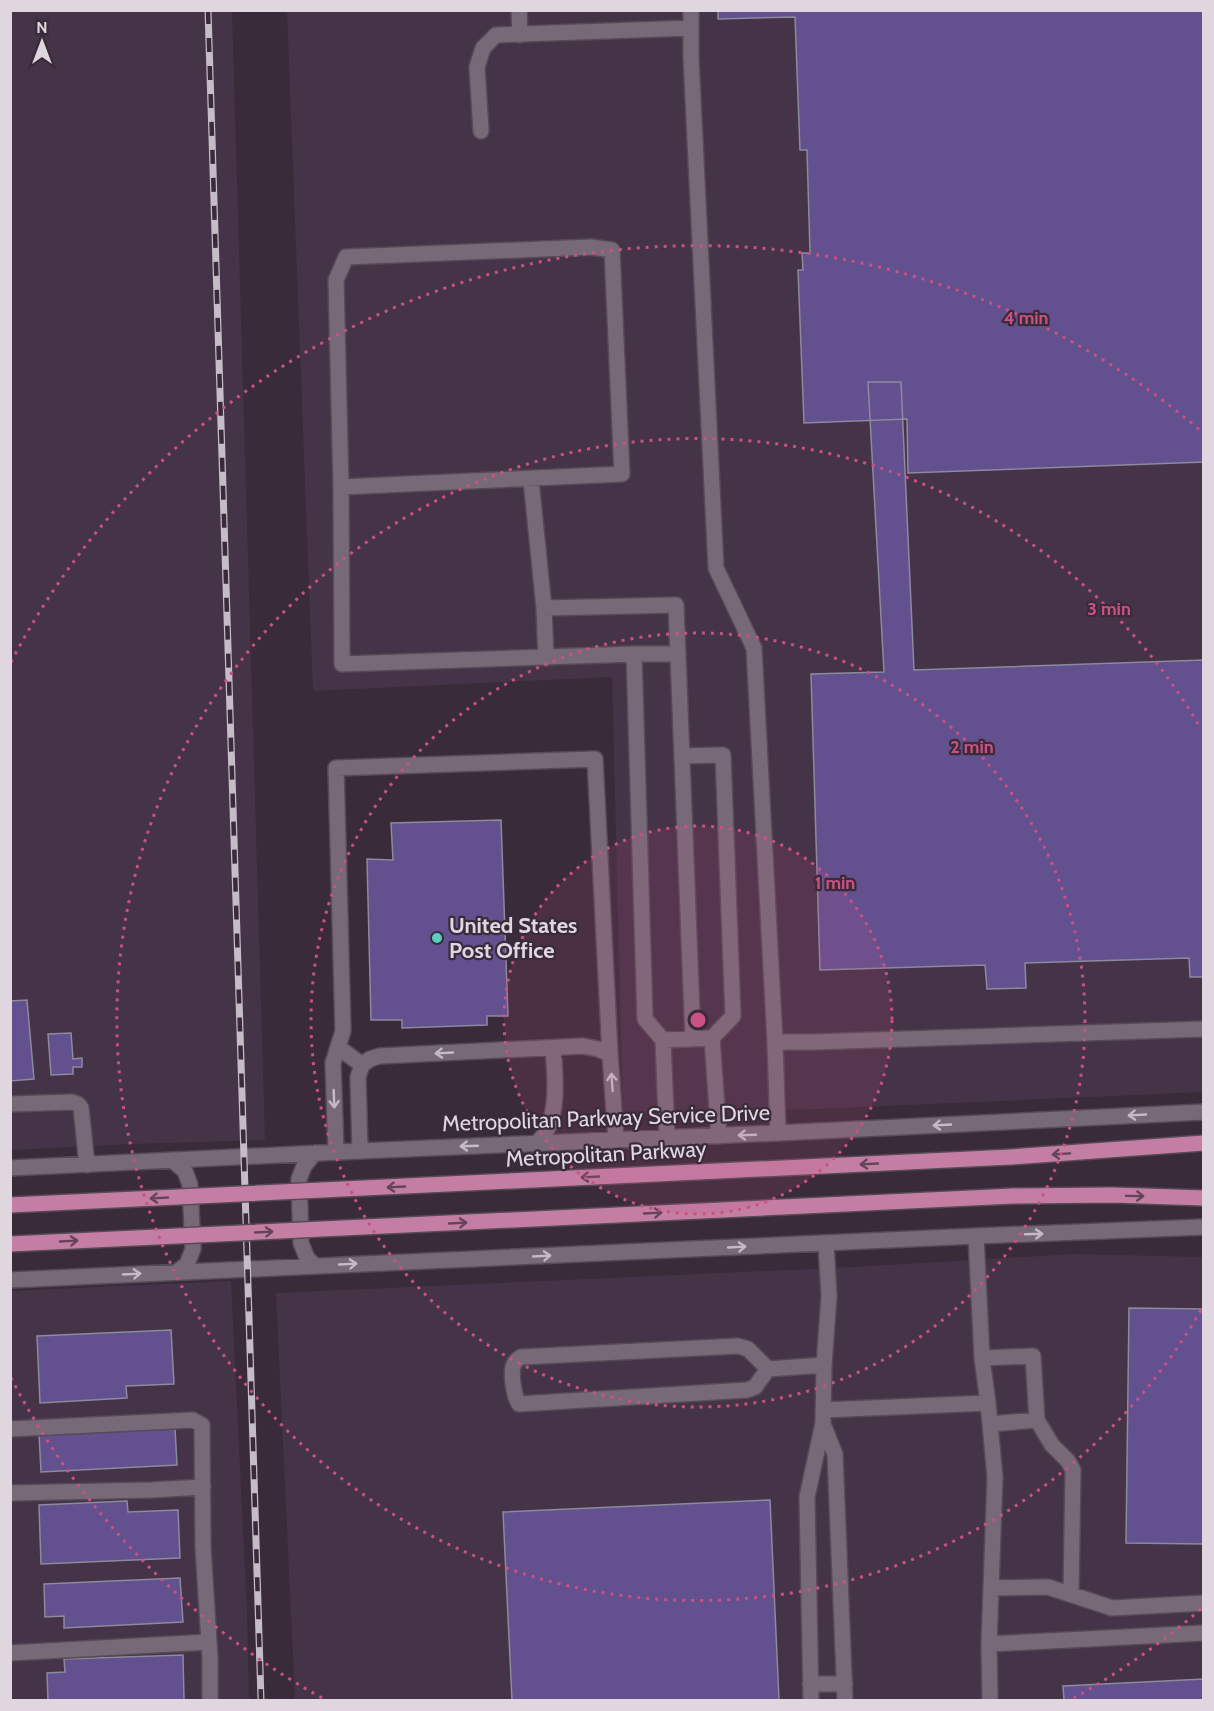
<svg xmlns="http://www.w3.org/2000/svg" width="1214" height="1711" font-family="Cabin,sans-serif">
  <style>
    .built { fill: #453347 }
    .building { fill: #62508f; stroke: #8d899e; stroke-width: 1.5 }
    .lines { fill: none; stroke-linecap: round; stroke-linejoin: round }
    .minor-casing { stroke: #554a56; stroke-width: 18 }
    .major-casing { stroke: #554a56; stroke-width: 18 }
    .minor { stroke: #786979; stroke-width: 15 }
    .major { stroke: #c47ea3; stroke-width: 15 }
    .rail-casing { stroke: #c6bcc7; stroke-width: 7 }
    .rail { stroke: #392b3a; stroke-width: 4.5; stroke-dasharray: 14; stroke-linecap: butt }
    .major-bridge-casing { stroke: #554a56; stroke-width: 18; stroke-linecap: butt }
    .major-bridge { stroke: #c47ea3; stroke-width: 15 }
    .oneway { stroke: #c5bbc6 }
    .oneway2 { stroke: #63445a }
    .ring { fill: none; stroke: #cb5183; stroke-width: 3; stroke-dasharray: 3 6 }
    .poi-dot { fill: #58cebf; stroke: #392b3a; stroke-width: 2 }
    .labels { text-anchor: middle; dominant-baseline: central; stroke-width: 4.5; stroke-linejoin: round; paint-order: stroke }
    .poi-label { font-size: 22px; font-weight: bold; fill: #dfd6e0; stroke: #392b3a; text-anchor: start }
    .street-label { font-size: 22px; fill: #dfd6e0; stroke: #392b3a }
    .centre { fill: #cb5183; stroke: #392b3a; stroke-width: 3 }
    .ring-label { font-size: 18px; text-anchor: middle; font-weight: bold; fill: #cb5183; stroke: #392b3a; stroke-width: 4.5; stroke-linejoin: round; paint-order: stroke }
  </style>
  <rect width="100%" height="100%" fill="#392b3a"/>
  <path class="built" d="M 11,11 L 232,11 L 265,1140 L 132,1144 L 11,1150 Z
    M 287,11 L 1203,11 L 1203,1092 L 817,1109 L 623,1114 L 612,677 L 313,691 Z
    M 1073,1254 L 1203,1257 L 1203,1700 L 295,1700 L 276,1293 L 854,1267 Z
    M 231,1281 L 247,1612 L 249,1700 L 11,1700 L 10,1291 Z"/>
  <path class="building" d="M 718,10 L 1204,10 L 1204,462 L 908,473 L 907,419 L 804,423 L 798,270 L 803,270 L 802,253 L 810,253 L 807,150 L 800,150 L 795,17 L 718,19 Z
    M 868,382 L 901,382 L 914,670 L 1204,660 L 1204,977 L 1190,977 L 1189,958 L 1025,963 L 1026,988 L 987,989 L 985,965 L 820,970 L 811,674 L 884,672 Z
    M 501,820 L 508,1016 L 487,1016 L 487,1025 L 402,1028 L 402,1020 L 371,1020 L 367,859 L 393,860 L 391,823 Z
    M 27,1000 L 34,1079 L 10,1081 L 10,1001 Z
    M 71,1033 L 73,1059 L 82,1058 L 82,1067 L 73,1067 L 73,1074 L 51,1075 L 48,1034 Z
    M 1129,1308 L 1204,1309 L 1204,1544 L 1126,1543 Z
    M 171,1330 L 174,1384 L 126,1386 L 127,1398 L 40,1403 L 37,1336 Z
    M 175,1428 L 177,1465 L 41,1472 L 39,1434 Z
    M 770,1500 L 779,1700 L 512,1700 L 503,1512 Z
    M 127,1501 L 128,1512 L 178,1510 L 180,1558 L 41,1564 L 39,1505 Z
    M 180,1578 L 183,1622 L 64,1628 L 64,1616 L 45,1617 L 44,1584 Z
    M 183,1655 L 184,1700 L 48,1700 L 47,1673 L 65,1672 L 64,1659 Z
    M 1204,1679 L 1204,1700 L 1064,1700 L 1063,1686 Z"/>
  <g class="lines">
    <defs>
      <path id="minor" d="M 519,10 L 520,35
        M 691,10 L 691,58 L 716,568 L 754,648 L 775,1042 L 778,1133
        M 481,131 L 477,67 L 483,48 L 496,35 L 691,28
        M 531,480 L 544,608 L 546,658
        M 341,487 L 622,474 L 612,250 L 591,247 L 346,257 L 336,280 L 341,487 L 342,664 L 634,654 L 645,1019 L 663,1040
        M 544,608 L 676,605 L 693,1039
        M 634,654 L 678,654
        M 682,756 L 723,755 L 733,1016 L 712,1038
        M 775,1042 L 813,1042 L 1204,1029
        M 338,1047 L 362,1065
        M 10,1104 L 72,1102 L 78,1104 L 81,1108 L 87,1165
        M 667,1138 L 663,1040 L 712,1038 L 719,1136
        M 536,1144 C 539,1140 543,1137 545,1133 C 559,1111 555,1073 553,1048
        M 360,1151 L 358,1077 L 362,1065 L 370,1059 L 380,1056 L 583,1046 L 598,1049 L 610,1054 L 616,1140
        M 336,1152 L 333,1063 L 343,1031 L 336,768 L 595,759 L 610,1054
        M 315,1153 L 304,1166 L 299,1179 L 301,1243 L 307,1258 L 315,1266
        M 172,1160 L 185,1171 L 190,1185 L 193,1249 L 187,1264 L 177,1272
        M 10,1168 L 360,1151 L 778,1133 L 1204,1112
        M 976,1236 L 982,1358 L 988,1403 L 995,1477 L 989,1644 L 990,1700
        M 10,1280 L 976,1236 L 1204,1227
        M 982,1358 L 1033,1356 L 1037,1420 L 1052,1445 L 1068,1461 L 1073,1470 L 1071,1594
        M 768,1369 L 755,1387 L 747,1390 L 519,1404 C 514,1397 510,1372 514,1364 C 516,1360 518,1359 521,1357 L 738,1346 L 748,1349 L 768,1369 L 824,1365
        M 823,1410 L 988,1403
        M 823,1424 L 835,1454 L 845,1700
        M 990,1424 L 1037,1420
        M 10,1429 L 193,1420 L 202,1425 L 203,1547 L 210,1658 L 210,1700
        M 10,1493 L 151,1490 L 203,1487
        M 991,1588 L 1048,1587 L 1112,1608 L 1204,1603
        M 989,1644 L 1204,1633
        M 10,1653 L 209,1642
        M 810,1684 L 845,1684
        M 811,1700 L 807,1497 L 823,1423 L 824,1365 L 829,1296 L 826,1243"/>
      <path id="major" d="M 1011,1157 L 1204,1143
        M 1013,1196 L 1113,1195 L 1204,1198"/>
    </defs>
    <use href="#minor" class="minor-casing"/>
    <use href="#major" class="major-casing"/>
    <use href="#minor" class="minor"/>
    <use href="#major" class="major"/>
    <defs>
      <path id="rail" d="M 208,10 L 261,1700"/>
    </defs>
    <use href="#rail" class="rail-casing"/>
    <use href="#rail" class="rail"/>
    <defs>
      <path id="major-bridge" d="M 10,1205 L 1011,1157
        M 10,1244 L 1013,1196"/>
    </defs>
    <use href="#major-bridge" class="major-bridge-casing"/>
    <use href="#major-bridge" class="major-bridge"/>
  </g>
  <defs><path id="oneway-shaft" d="M-6 0H5M1.5-3L5.5 0L1.5 3" fill="none" stroke-width="1.6" stroke-linecap="round" stroke-linejoin="round" transform="scale(1.5)"/></defs>
  <g class="oneway">
    <use href="#oneway-shaft" transform="translate(444 1053) rotate(177)"/>
    <use href="#oneway-shaft" transform="translate(612 1082) rotate(-94)"/>
    <use href="#oneway-shaft" transform="translate(334 1099) rotate(88)"/>
    <use href="#oneway-shaft" transform="translate(1137 1115) rotate(177)"/>
    <use href="#oneway-shaft" transform="translate(942 1125) rotate(177)"/>
    <use href="#oneway-shaft" transform="translate(747 1135) rotate(178)"/>
    <use href="#oneway-shaft" transform="translate(469 1146) rotate(178)"/>
    <use href="#oneway-shaft" transform="translate(1034 1234) rotate(-2)"/>
    <use href="#oneway-shaft" transform="translate(737 1247) rotate(-3)"/>
    <use href="#oneway-shaft" transform="translate(542 1256) rotate(-3)"/>
    <use href="#oneway-shaft" transform="translate(348 1264) rotate(-3)"/>
    <use href="#oneway-shaft" transform="translate(132 1274) rotate(-3)"/>
  </g>
  <g class="oneway2">
    <use href="#oneway-shaft" transform="translate(1061 1154) rotate(176)"/>
    <use href="#oneway-shaft" transform="translate(869 1164) rotate(177)"/>
    <use href="#oneway-shaft" transform="translate(590 1177) rotate(177)"/>
    <use href="#oneway-shaft" transform="translate(396 1187) rotate(177)"/>
    <use href="#oneway-shaft" transform="translate(1135 1196) rotate(1)"/>
    <use href="#oneway-shaft" transform="translate(159 1198) rotate(177)"/>
    <use href="#oneway-shaft" transform="translate(653 1213) rotate(-3)"/>
    <use href="#oneway-shaft" transform="translate(458 1223) rotate(-3)"/>
    <use href="#oneway-shaft" transform="translate(264 1232) rotate(-3)"/>
    <use href="#oneway-shaft" transform="translate(69 1241) rotate(-3)"/>
  </g>
  <circle cx="698" cy="1020" r="194" fill="#cb5183" fill-opacity=".12"/>
  <g class="ring">
    <circle cx="698" cy="1020" r="194"/>
    <circle cx="698" cy="1020" r="387"/>
    <path d="M1201 1310A581 581 0 1 1 1201 729"/>
    <path d="M1201 1609A775 775 0 0 1 1074 1698M322 1698A775 775 0 0 1 11 1378M11 662A775 775 0 0 1 1201 431"/>
  </g>
  <circle class="poi-dot" cx="437" cy="938" r="6"/>
  <g class="labels">
    <g class="poi-label">
      <text x="449" y="925">United States<tspan x="449" dy="25">Post Office</tspan></text>
    </g>
    <g class="street-label">
      <text transform="translate(606 1118) rotate(-2)">Metropolitan Parkway Service Drive</text>
      <text transform="translate(606 1154) rotate(-3)">Metropolitan Parkway</text>
    </g>
  </g>
  <circle cx="698" cy="1020" r="9" class="centre"/>
  <g class="ring-label">
    <text x="1026" y="324">4 min</text>
    <text x="1109" y="615">3 min</text>
    <text x="972" y="753">2 min</text>
    <text x="835" y="889">1 min</text>
  </g>
  <rect width="1214" height="1711" fill="none" stroke="#dfd6e0" stroke-width="24"/>
  <g transform="translate(42 42)" stroke="#392b3a" stroke-width="4.5" paint-order="stroke">
  <path d="M0-4.5L10 22L0 15L-10 22Z" fill="#dfd6e0"/>
  <text y="-9" font-size="16" font-weight="bold" text-anchor="middle" fill="#dfd6e0">N</text>
  </g>
</svg>
